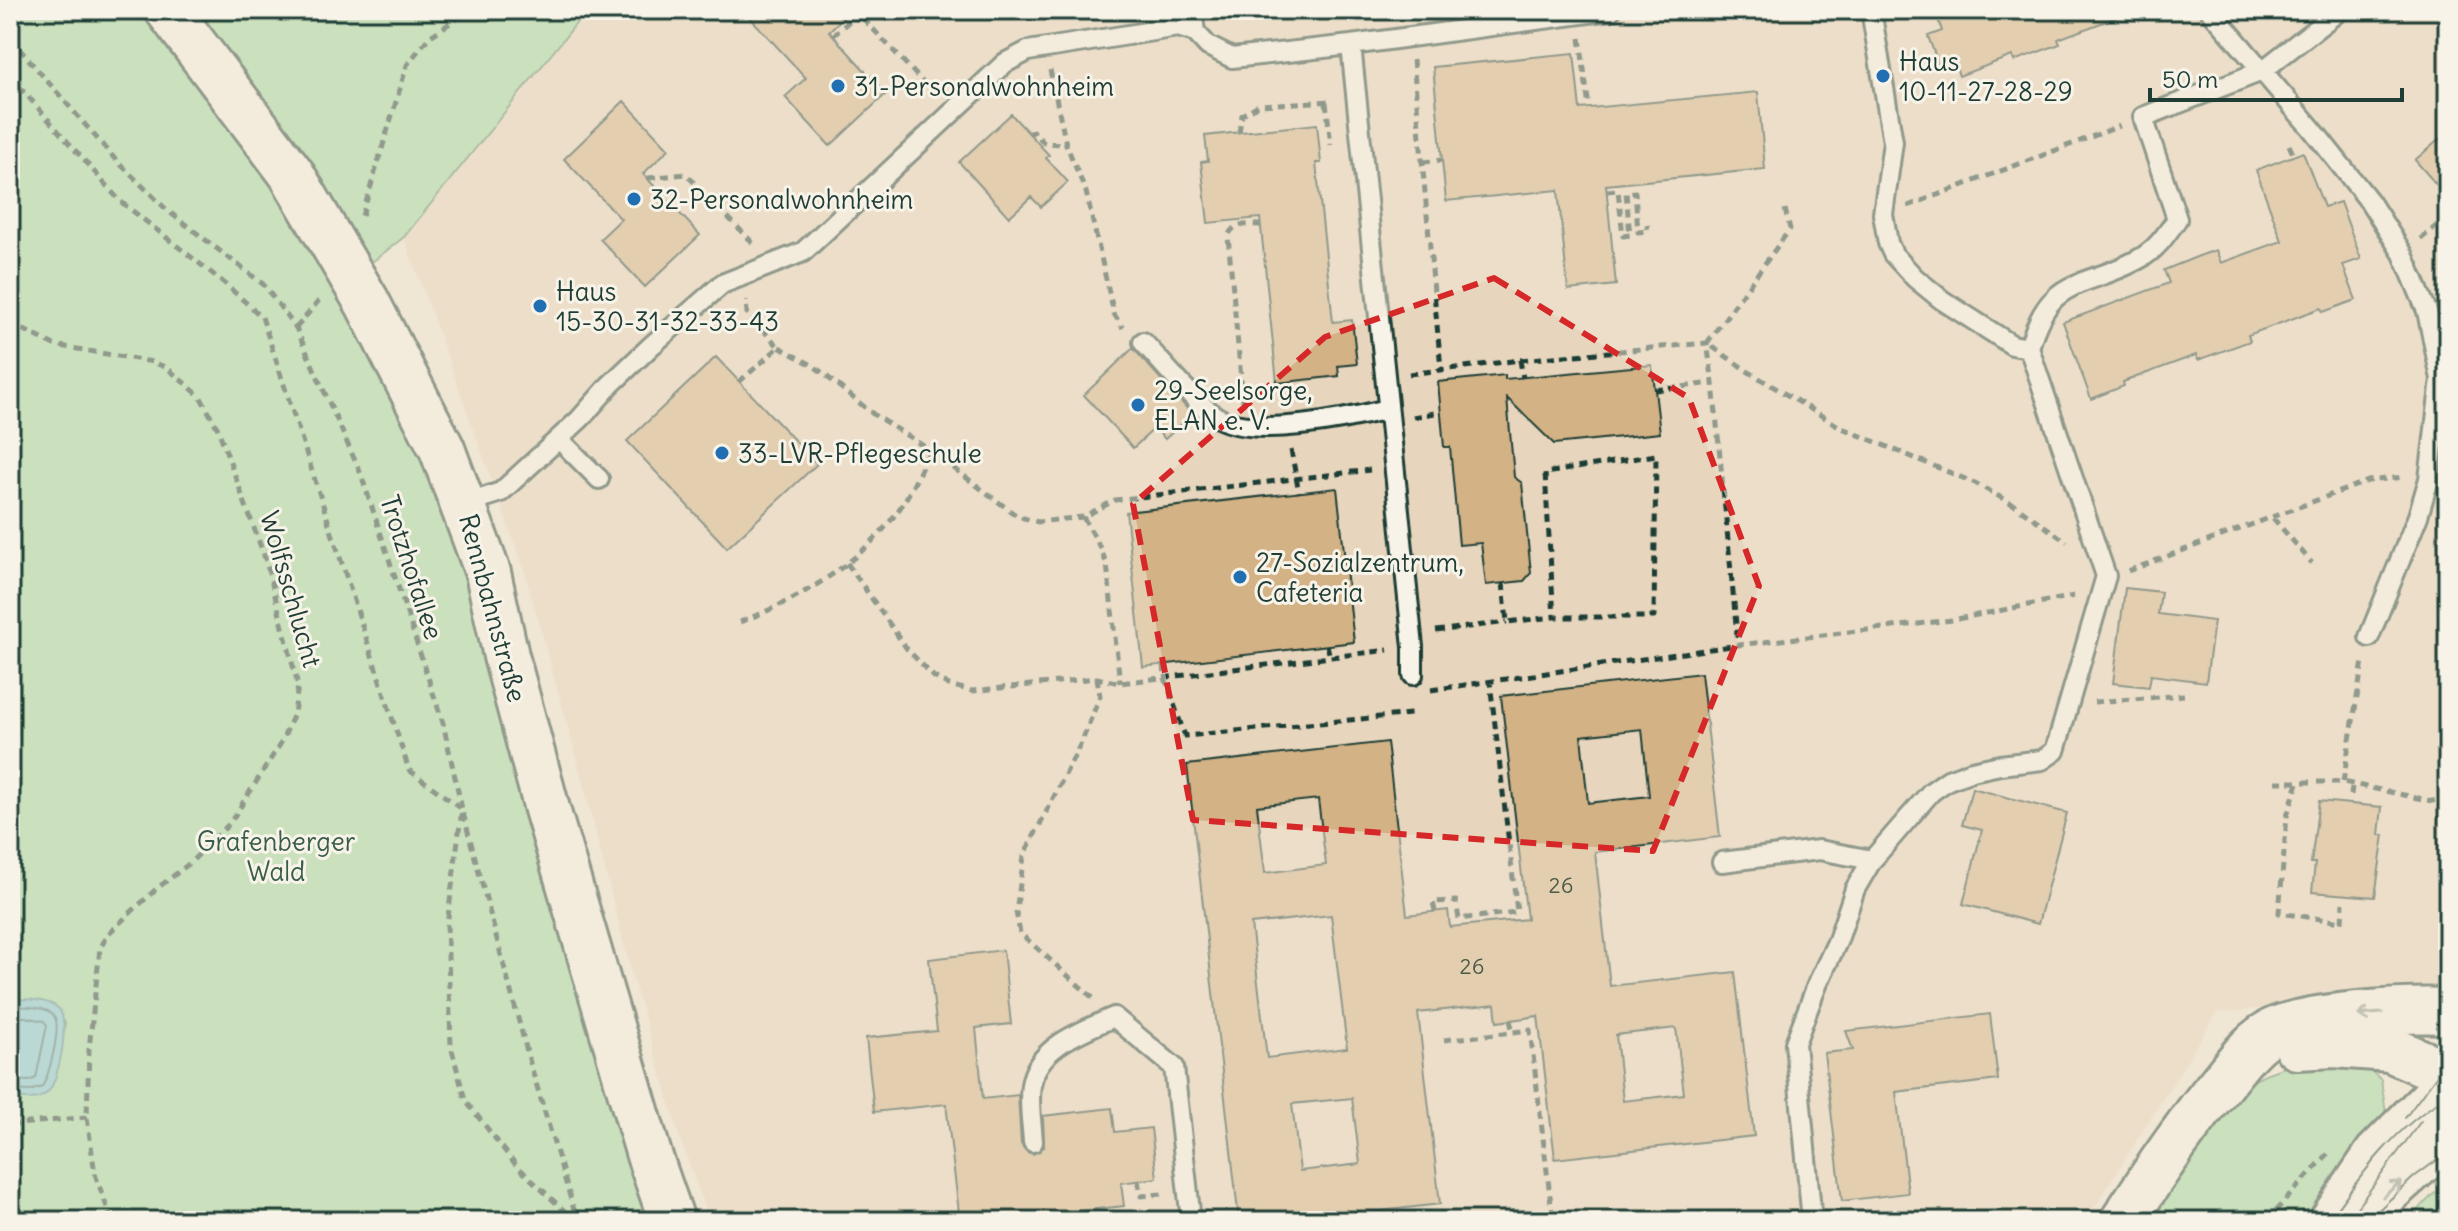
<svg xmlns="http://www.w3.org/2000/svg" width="2458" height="1231" font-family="Delius,sans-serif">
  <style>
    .built { fill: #e7d6bd }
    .green { fill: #9ddca4; stroke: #5e8c6c; stroke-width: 2 }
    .water { fill: #79c8d6; stroke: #559095; stroke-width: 2 }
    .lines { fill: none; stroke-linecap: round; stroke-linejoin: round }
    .shore { stroke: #437575; stroke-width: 2 }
    .building { fill: #d3b286; stroke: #1f3d34; stroke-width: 2; fill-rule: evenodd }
    .service-casing { stroke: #1f3d34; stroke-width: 24 }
    .tertiary-casing { stroke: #1f3d34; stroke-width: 50 }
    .primary-casing { stroke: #1f3d34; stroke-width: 50 }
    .path { stroke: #1f3d34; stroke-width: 5; stroke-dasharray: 8 6; stroke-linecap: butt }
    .service { stroke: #f7f3e8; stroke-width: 18 }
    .tertiary { stroke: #f7f3e8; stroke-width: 44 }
    .primary { stroke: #f7f3e8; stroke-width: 44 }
    .tram { stroke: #1f3d34; stroke-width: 2 }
    .oneway { stroke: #8b988e }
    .marked { fill: none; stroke: #d62828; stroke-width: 6; stroke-dasharray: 16 10; stroke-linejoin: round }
    .poi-dot { fill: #1f6fb2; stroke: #f7f3e8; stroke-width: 3 }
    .labels { text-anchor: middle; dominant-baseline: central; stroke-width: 6; stroke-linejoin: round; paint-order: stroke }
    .number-label { font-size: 22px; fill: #4c5a48 }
    .poi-label { font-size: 26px; fill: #1f3d34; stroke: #f7f3e8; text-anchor: start }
    .street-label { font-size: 26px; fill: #1f3d34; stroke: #f7f3e8 }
    .park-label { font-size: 26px; fill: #385d4a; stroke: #f7f3e8 }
  </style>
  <rect width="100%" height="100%" fill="#f0e6d4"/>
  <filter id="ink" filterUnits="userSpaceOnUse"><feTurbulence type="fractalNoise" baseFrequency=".0125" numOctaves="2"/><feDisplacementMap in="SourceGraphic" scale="16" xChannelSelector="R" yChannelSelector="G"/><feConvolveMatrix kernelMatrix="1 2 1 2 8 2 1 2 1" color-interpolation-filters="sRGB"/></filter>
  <g filter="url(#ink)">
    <path class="built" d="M 587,10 L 2448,10 L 2448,988 L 2217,1013 L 2086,1221 L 710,1221 L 681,1141 L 633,979 L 579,767 L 524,569 L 404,237 Z"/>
    <path class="green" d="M 10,10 L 587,10 L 404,237 L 344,284 L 437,473 L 662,1221 L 10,1221 L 10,1097 L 29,1099 L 52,1086 L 61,1053 L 65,1023 L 53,1005 L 10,1000 Z
      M 2290,1065 L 2368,1068 L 2381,1080 L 2386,1114 L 2303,1221 L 2142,1221 L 2243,1088 L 2265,1074 Z
      M 2448,1185 L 2448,1221 L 2406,1221 L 2435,1193 Z"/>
    <path class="water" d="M 15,999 C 27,999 50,1000 58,1008 C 71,1020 59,1082 47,1093 C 37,1102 22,1099 10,1097 L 10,1000 Z"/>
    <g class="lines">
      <path class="shore" d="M 10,1007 C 21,1006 48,1006 54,1016 C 62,1027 49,1075 42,1087 L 29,1091 L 10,1090
        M 10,1017 L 25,1017 L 44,1021 L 47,1025 L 36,1078 L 29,1081 L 10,1080"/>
    </g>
    <path class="building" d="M 743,10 L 851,10 L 829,31 L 886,94 L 830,146 L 785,97 L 806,78 Z
      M 1953,10 L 2128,10 L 2128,13 L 2058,39 L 2060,44 L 2014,61 L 2012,56 L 1959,76 L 1954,61 L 1939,66 L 1928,36 L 1942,31 L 1937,16 Z
      M 1574,53 L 1580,109 L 1758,92 L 1765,169 L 1606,185 L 1616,285 L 1568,290 L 1558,190 L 1446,201 L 1433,67 Z
      M 624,101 L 669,149 L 643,174 L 700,235 L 645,287 L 600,239 L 621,219 L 564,159 Z
      M 1011,114 L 1049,155 L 1046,158 L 1068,182 L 1041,207 L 1031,197 L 1009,217 L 959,162 Z
      M 1317,124 L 1321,163 L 1316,163 L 1333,322 L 1352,320 L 1357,364 L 1338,366 L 1339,376 L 1277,383 L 1260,218 L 1208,223 L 1201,162 L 1208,161 L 1205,136 Z
      M 2448,132 L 2448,198 L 2415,160 Z
      M 2303,152 L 2324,207 L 2340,202 L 2361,259 L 2343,265 L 2356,300 L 2323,312 L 2321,308 L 2248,335 L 2250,341 L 2198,360 L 2196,355 L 2123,382 L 2124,386 L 2091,399 L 2063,322 L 2169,283 L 2164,270 L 2199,256 L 2216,250 L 2221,263 L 2282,241 L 2256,170 Z
      M 1133,348 L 1192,414 L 1165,439 L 1155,428 L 1133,448 L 1084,395 Z
      M 716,357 L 817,464 L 727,548 L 627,441 Z
      M 1652,365 L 1660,433 L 1554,444 L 1507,398 L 1514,477 L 1522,483 L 1531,573 L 1524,581 L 1486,585 L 1481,543 L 1459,545 L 1450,447 L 1444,447 L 1438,382 L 1505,375 L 1505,379 Z
      M 1337,488 L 1354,642 L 1143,667 L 1126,512 Z
      M 2125,588 L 2161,592 L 2158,614 L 2214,621 L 2206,682 L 2151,675 L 2149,687 L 2113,683 Z
      M 1701,673 L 1720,837 L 1595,852 L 1610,986 L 1735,972 L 1754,1136 L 1555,1159 L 1538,1016 L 1497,1022 L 1495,1004 L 1418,1013 L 1440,1204 L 1294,1221 L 1239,1221 L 1187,765 L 1387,742 L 1407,915 L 1448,910 L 1450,927 L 1527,919 L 1501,696 ZM 1642,729 L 1649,796 L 1588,803 L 1581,736 ZM 1318,799 L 1326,865 L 1265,873 L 1257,806 ZM 1331,915 L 1347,1048 L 1267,1058 L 1251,924 ZM 1676,1028 L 1684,1094 L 1623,1101 L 1616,1035 ZM 1352,1098 L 1360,1164 L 1300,1171 L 1292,1104 Z
      M 1972,788 L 2067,813 L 2038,924 L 1963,904 L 1982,830 L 1962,825 Z
      M 2319,801 L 2382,807 L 2379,835 L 2384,835 L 2375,897 L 2312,892 L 2315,863 L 2311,863 Z
      M 1003,950 L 1011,1024 L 976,1028 L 983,1099 L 1018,1095 L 1021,1144 L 1027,1152 L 1033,1154 L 1044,1147 L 1043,1116 L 1112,1108 L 1115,1132 L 1151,1128 L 1157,1178 L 1121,1183 L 1124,1206 L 1034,1216 L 1034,1221 L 960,1221 L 946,1104 L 874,1112 L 866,1038 L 937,1031 L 929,959 Z
      M 1990,1014 L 1998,1080 L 1896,1092 L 1908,1193 L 1842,1201 L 1824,1053 L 1853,1050 L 1846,1031 Z"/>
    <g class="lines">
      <defs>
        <path id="service" d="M 1192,10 L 1195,32
          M 1871,10 L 1893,142 L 1883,214 L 1888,243 L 1893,254 L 1915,278 L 1942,300 L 2012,345 L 2029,348
          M 2210,10 L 2312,129 L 2370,202 L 2403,254 L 2427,311 L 2441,379 L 2429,479 L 2418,516 L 2369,637
          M 1351,45 L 1413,647 L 1413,675
          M 1143,342 C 1162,362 1196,404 1217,417 C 1253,439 1347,419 1388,409
          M 559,439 L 599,479
          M 464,504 L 501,492 L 580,419 L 610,385 L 651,346 L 722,284 L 803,252 L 1005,63 L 1028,51 L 1178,27 L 1195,32 L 1208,46 L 1232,58 L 1351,45 L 1611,10
          M 1722,862 L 1819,850 L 1872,860
          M 1033,1142 C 1032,1123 1028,1104 1031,1085 C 1037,1046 1083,1031 1114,1017 L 1174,1067 L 1191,1221
          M 1812,1221 L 1795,1043 L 1817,985 L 1838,940 L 1855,889 L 1872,860 L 1931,792 L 1948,780 L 1972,771 L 2000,765 L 2042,760 L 2055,751 L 2106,576 L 2029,348 C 2050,273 2083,290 2139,259 C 2156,250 2166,235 2177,219 L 2143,117 L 2262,71 L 2340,10"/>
        <path id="tertiary" d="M 168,10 L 291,173 L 367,302 L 442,449 L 488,573 L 506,656 L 547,809 L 649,1155 L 672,1221
          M 2297,1047 L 2334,1045 L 2390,1049 L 2448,1074
          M 2123,1221 C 2154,1173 2186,1126 2222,1082 C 2237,1064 2251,1042 2273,1031 C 2308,1014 2409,1009 2448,1011"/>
        <path id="primary" d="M 2332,1221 L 2377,1154 L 2448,1083
          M 2354,1221 L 2448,1138"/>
      </defs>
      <use href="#service" class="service-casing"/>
      <use href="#tertiary" class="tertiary-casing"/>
      <use href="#primary" class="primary-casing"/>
      <path class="path" d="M 833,36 L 858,13 L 934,94
        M 10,38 L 114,158 L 168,211 L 263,284 L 296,328 L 361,474 L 443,723 L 462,809 L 530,1063 L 577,1220
        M 1580,38 L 1589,108
        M 1413,60 L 1441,369
        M 1050,70 L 1066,144 L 1086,192 L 1114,314 L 1123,328
        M 10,76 L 120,201 L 223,282 L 262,317 L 409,770 L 462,809 L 447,925 L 451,1046 L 465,1100 L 516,1165 L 575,1221
        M 1326,102 L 1331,145
        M 1239,132 L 1242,115 L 1258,105 L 1332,101
        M 1029,134 L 1033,131 L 1044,143 L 1066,144
        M 2289,145 L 2294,156
        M 1423,162 L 1442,160
        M 648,178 L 686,174 L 754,244
        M 1607,191 L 1618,190 L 1623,236 L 1630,235 L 1626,193 L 1635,192 L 1638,232 L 1648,231 L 1647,225
        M 1908,206 L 2120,126
        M 1785,209 L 1790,229 L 1707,343 L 1749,372 L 1842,428 L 1975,483 L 2016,506 L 2067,542
        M 362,216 L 407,65 L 429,37 L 470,10
        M 2421,239 L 2444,219
        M 10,323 L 54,345 L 153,362 L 167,368 L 200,396 L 218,429 L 266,561 L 298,685 L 294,714 L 281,743 L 230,823 L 190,863 L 155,890 L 110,932 L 100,948 L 89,1049 L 87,1117 L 95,1174 L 112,1221
        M 296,328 L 321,298
        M 779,347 L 814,366 L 873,414 L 930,450
        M 1520,360 L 1523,378
        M 1409,374 L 1520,360 L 1707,343 L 1713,383 L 1738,645
        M 739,382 L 779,347 L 747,313 L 746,300
        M 1655,390 L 1713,383
        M 1243,401 L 1228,236 C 1234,222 1247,225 1260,225
        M 1413,417 L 1440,412
        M 1291,450 L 1299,493
        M 1083,517 L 1096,539 L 1107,564 L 1120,683
        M 2273,518 L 2312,563
        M 847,563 L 907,649 L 934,677 L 949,685 L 972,691 L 1097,678 L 1120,683 L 1388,650
        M 2128,571 L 2368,481 L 2405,477
        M 1503,583 L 1507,622 L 1554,617 L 1654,617 L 1656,455 L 1545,473 L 1554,617
        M 740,622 C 801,599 865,561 902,505 C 913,488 921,468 930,450 L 1017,516 L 1038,522 L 1083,517 L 1115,500 L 1370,470
        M 1436,631 L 1507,622
        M 1327,645 L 1330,657
        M 1164,664 L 1165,678 L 1185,736 L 1411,714
        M 1431,690 L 1738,645 L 1952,620 L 2074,596
        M 2094,702 L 2184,695
        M 2275,782 L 2343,782 L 2432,801 L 2448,799
        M 2343,782 L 2363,661
        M 2298,783 L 2287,816 L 2279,913 L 2342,922 L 2343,903
        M 2351,795 L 2352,786
        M 1435,911 L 1433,902 L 1456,901 L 1459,919 L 1517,912 L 1490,682
        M 1093,998 L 1020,933 L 1016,912 L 1024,856 L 1082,741 L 1100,696 L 1097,678
        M 1510,1020 L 1513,1032
        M 1444,1040 L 1530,1030 L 1553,1221
        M 10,1125 L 87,1117
        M 1138,1181 L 1141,1196 L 1162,1194
        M 2266,1221 L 2328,1154"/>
      <use href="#service" class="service"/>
      <use href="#tertiary" class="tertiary"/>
      <use href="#primary" class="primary"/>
      <path class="tram" d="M 2405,1118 L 2448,1060
        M 2328,1221 C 2363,1172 2395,1127 2448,1096
        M 2347,1221 L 2421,1121
        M 2367,1221 L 2414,1177 L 2448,1152"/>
    </g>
    <defs><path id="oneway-shaft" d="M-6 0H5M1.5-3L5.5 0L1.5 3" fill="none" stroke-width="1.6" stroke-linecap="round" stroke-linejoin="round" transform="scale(2)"/></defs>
    <g class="oneway">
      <use href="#oneway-shaft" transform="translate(2370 1014) rotate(175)"/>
      <use href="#oneway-shaft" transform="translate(2392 1189) rotate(-41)"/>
    </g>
  </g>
  <path d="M0 0H2458V1231H0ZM 1494,278 L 1689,398 L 1759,586 L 1653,851 L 1193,820 L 1133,504 L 1325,337 Z" fill="#f0e6d4" fill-opacity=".55" fill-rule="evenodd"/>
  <path class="marked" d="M 1494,278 L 1689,398 L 1759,586 L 1653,851 L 1193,820 L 1133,504 L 1325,337 Z"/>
  <g class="poi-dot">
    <circle cx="1883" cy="76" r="8"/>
    <circle cx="838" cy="86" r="8"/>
    <circle cx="634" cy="199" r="8"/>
    <circle cx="540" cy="306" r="8"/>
    <circle cx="1138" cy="405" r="8"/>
    <circle cx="722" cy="453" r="8"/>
    <circle cx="1240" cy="577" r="8"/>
  </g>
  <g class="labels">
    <g class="number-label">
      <text x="1561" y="885">26</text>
      <text x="1472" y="966">26</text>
    </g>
    <g class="poi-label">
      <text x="1899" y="61">Haus<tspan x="1899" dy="30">10-11-27-28-29</tspan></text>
      <text x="854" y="86">31-Personalwohnheim</text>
      <text x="650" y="199">32-Personalwohnheim</text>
      <text x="556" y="291">Haus<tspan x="556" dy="30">15-30-31-32-33-43</tspan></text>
      <text x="1154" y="390">29-Seelsorge,<tspan x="1154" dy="30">ELAN e. V.</tspan></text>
      <text x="738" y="453">33-LVR-Pflegeschule</text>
      <text x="1256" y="562">27-Sozialzentrum,<tspan x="1256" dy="30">Cafeteria</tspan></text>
    </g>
    <g class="street-label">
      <text transform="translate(412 567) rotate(72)">Trotzhofallee</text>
      <text transform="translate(291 589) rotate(74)">Wolfsschlucht</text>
      <text transform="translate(493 608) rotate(75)">Rennbahnstraße</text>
    </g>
    <g class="park-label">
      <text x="276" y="841">Grafenberger<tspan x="276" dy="30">Wald</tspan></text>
    </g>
  </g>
  <rect width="2458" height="1231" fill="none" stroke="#f7f3e8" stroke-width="40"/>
  <rect x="20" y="20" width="2418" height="1191" fill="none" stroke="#1f3d34" stroke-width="3" filter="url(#ink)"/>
  <path d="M2150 88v12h252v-12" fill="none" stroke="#1f3d34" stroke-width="4"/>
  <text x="2162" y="88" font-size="24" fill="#1f3d34" stroke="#f7f3e8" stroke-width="6" paint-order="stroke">50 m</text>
</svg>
